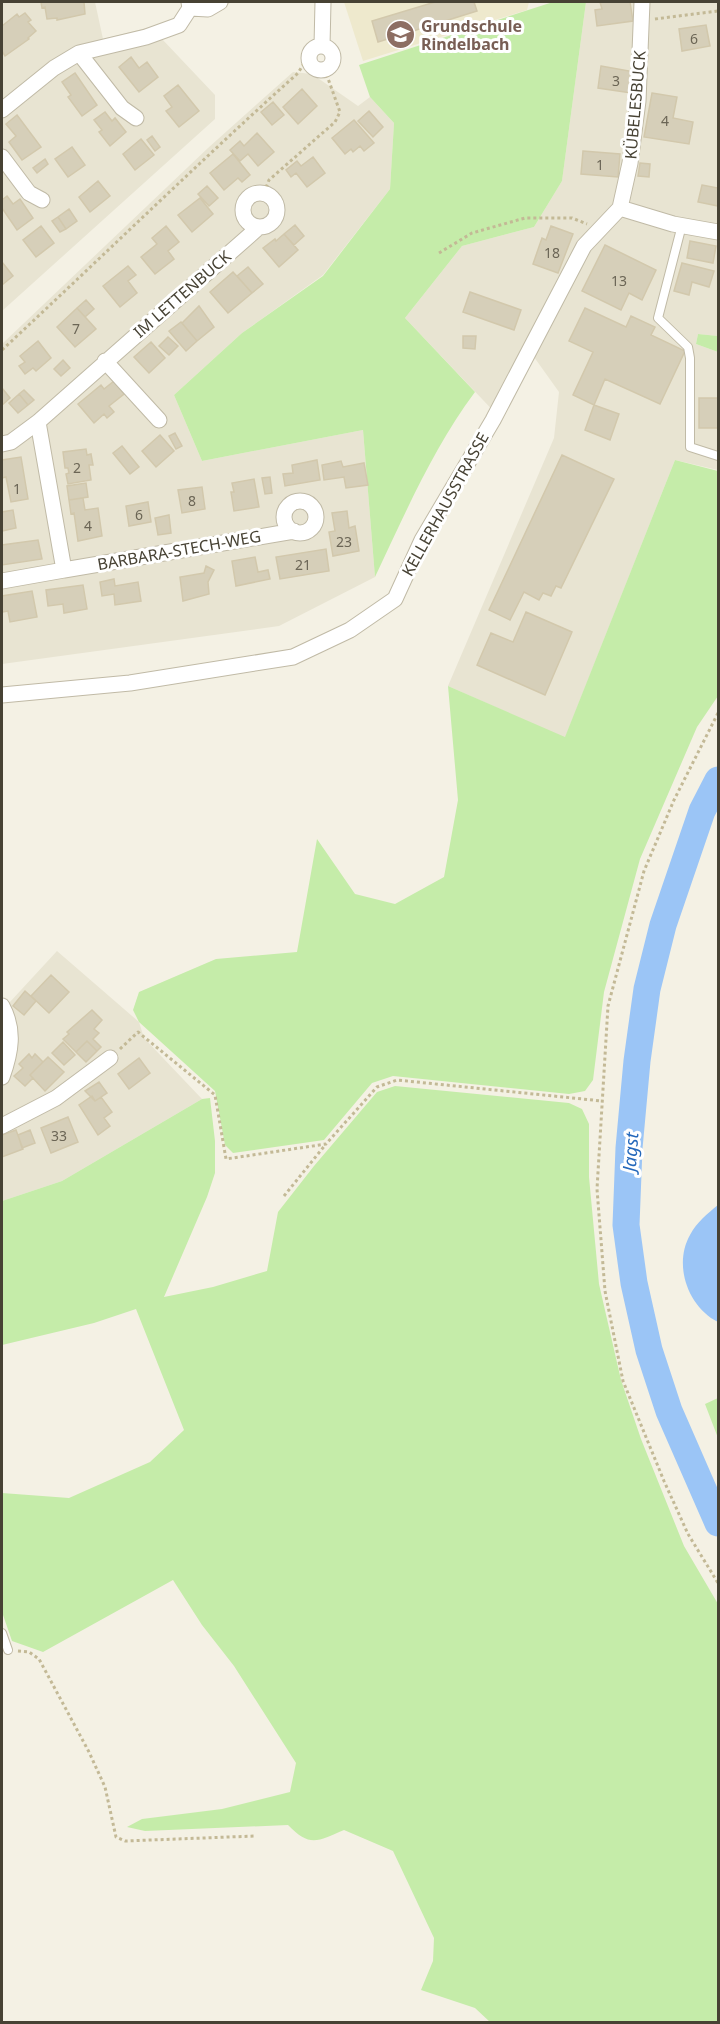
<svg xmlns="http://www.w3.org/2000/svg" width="720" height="2024" font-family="'Noto Sans',sans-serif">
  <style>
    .residential { fill: #e8e4d2 }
    .education { fill: #eee9cd }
    .green { fill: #c5eca9 }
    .water { fill: #9bc5f6 }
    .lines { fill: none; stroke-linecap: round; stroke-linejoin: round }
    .river { stroke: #9bc5f6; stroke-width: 27 }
    .building { fill: #d6cfb9; stroke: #d2c8ac; stroke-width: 1.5 }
    .lane-casing { stroke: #c0baa6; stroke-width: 10 }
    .street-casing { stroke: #c0baa6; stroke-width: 17 }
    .path { stroke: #c3b996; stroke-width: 3; stroke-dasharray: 3 3; stroke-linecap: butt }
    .lane { stroke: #fff; stroke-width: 8 }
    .street { stroke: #fff; stroke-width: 15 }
    .labels { text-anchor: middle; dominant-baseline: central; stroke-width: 6; stroke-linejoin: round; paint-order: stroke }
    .number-label { font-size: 14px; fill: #6b6555 }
    .education-label { font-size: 16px; font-weight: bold; fill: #785e54; stroke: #fff; text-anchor: start }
    .street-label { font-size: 16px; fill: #474234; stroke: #fff }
    .water-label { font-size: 18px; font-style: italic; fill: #2468bb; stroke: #fff }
  </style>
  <rect width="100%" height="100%" fill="#f4f1e4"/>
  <path class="residential" d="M 2,2 L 95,2 L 103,39 L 174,21 L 212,2 L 232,2 L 211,14 L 194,15 L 162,39 L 215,95 L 215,119 L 2,311 Z
    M 586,2 L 718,2 L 718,336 L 698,334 L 696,344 L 718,352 L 718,470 L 675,460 L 565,738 L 448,686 L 554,438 L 559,392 L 534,357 L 502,420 L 405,318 L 462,246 L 534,227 L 562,181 Z
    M 293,72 L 312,74 L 358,106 L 370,97 L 394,123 L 390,189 L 323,275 L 242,333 L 174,395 L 202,461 L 363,430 L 375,577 L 279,626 L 2,664 L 2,344 L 208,148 Z
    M 57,951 L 139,1022 L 144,1038 L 202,1099 L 62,1181 L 2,1201 L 2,1000 L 9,1003 Z"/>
  <path class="education" d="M 344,2 L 529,2 L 527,10 L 363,61 Z"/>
  <path class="green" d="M 553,2 L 586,2 L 562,181 L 534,227 L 462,246 L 405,318 L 475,392 C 433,448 405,514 375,577 L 363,430 L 202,461 L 174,395 L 242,333 L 323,276 L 390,189 L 394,123 L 370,97 L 359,65 Z
    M 698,334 L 718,336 L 718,352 L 696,344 Z
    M 675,460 L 718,471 L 718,696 L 697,727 L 640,859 L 604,992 L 593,1080 L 585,1091 L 569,1094 L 393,1076 L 372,1083 L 324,1140 L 233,1153 L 225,1145 L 215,1091 L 139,1022 L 133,1010 L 139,992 L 216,959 L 297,952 L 317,839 L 355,894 L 395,904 L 444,877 L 458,800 L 448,686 L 565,737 Z
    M 395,1086 L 569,1103 L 582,1109 L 589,1124 L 589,1177 L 599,1284 L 621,1380 L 641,1439 L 684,1546 L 718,1604 L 718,2022 L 490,2022 L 475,2008 L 421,1990 L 433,1961 L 434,1938 L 393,1851 L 344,1830 C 318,1841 310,1848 288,1825 L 145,1831 L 127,1827 L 142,1819 L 222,1809 L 290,1792 L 296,1763 L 234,1666 L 202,1625 L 173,1580 L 43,1652 L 12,1641 L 2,1612 L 2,1493 L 69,1498 L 150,1462 L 184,1430 L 136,1309 L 94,1323 L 2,1345 L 2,1201 L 62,1181 L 202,1099 L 210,1098 L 215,1141 L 215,1173 L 207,1197 L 164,1297 L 213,1287 L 267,1271 L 278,1212 L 314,1166 L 377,1092 Z
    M 718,1398 L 718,1438 L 705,1404 Z"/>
  <path class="water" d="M 718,1205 L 718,1322 C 688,1307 673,1265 690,1235 C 697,1222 707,1214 718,1205 Z"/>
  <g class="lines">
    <path class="river" d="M 718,780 L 702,811 L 663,925 L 647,989 L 637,1061 L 629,1148 L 626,1225 L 634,1283 L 649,1350 L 669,1411 L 718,1523"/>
  </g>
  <path class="building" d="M 41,2 L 87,2 L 84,2 L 85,14 L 57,20 L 57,18 L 47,19 L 45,7 L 42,8 Z
    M 435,2 L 474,2 L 477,11 L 378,42 L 372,21 Z
    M 600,2 L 630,2 L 633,21 L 597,26 L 595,10 L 602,9 Z
    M 25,13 L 31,20 L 28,22 L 36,31 L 28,38 L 29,39 L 5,56 L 2,51 L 2,26 L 17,14 L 19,17 Z
    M 706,25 L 710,46 L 682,51 L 679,29 Z
    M 131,57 L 139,68 L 147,62 L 158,77 L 139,92 L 119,67 Z
    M 601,66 L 635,72 L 631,93 L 598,88 Z
    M 75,73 L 97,105 L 82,116 L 68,97 L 71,95 L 62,82 Z
    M 178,85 L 199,111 L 179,127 L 166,111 L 172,107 L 164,96 Z
    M 302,89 L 317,106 L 298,124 L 283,107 Z
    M 652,93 L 677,97 L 673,118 L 693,122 L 689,144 L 644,137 Z
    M 273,102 L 284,115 L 272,125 L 261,112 Z
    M 369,111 L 383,127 L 373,137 L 358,121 Z
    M 105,112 L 112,121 L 115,118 L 126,132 L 110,146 L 99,132 L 102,130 L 94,120 Z
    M 17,115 L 41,147 L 22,160 L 9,142 L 16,136 L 6,124 Z
    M 354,120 L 374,143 L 364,151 L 360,146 L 353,152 L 351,149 L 345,154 L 332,138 Z
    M 257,133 L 274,152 L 258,166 L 248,154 L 240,161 L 230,150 L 240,141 L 244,146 Z
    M 152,136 L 160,147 L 155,151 L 147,140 Z
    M 141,139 L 154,155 L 135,170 L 123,154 Z
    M 72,147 L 85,165 L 68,177 L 55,159 Z
    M 583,151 L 620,154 L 618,177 L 581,174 Z
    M 233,154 L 250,175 L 242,182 L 238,178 L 224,190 L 210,173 Z
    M 313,157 L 325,173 L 307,187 L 296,173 L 291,177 L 286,170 L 297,161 L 301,166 Z
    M 45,159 L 48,164 L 37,173 L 33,168 Z
    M 640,163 L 650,164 L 649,177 L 638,176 Z
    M 98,181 L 110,196 L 90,212 L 79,197 Z
    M 702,185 L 718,188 L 718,206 L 698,202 Z
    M 207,186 L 218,198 L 209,206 L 198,194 Z
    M 7,196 L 13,204 L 20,199 L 33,218 L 17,230 L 2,208 L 2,200 Z
    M 200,198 L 213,214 L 192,232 L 178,215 Z
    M 69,209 L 77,221 L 66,229 L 58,217 Z
    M 58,217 L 66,229 L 60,232 L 52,221 Z
    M 295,225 L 304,236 L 294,245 L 284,234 Z
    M 41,226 L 54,243 L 36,257 L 23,240 Z
    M 166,226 L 179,242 L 168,251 L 174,259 L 155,274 L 141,257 L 157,244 L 152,238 Z
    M 551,226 L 573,234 L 558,273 L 533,264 L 542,238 L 546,240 Z
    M 284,234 L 298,250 L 279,267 L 263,248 L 275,239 L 276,241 Z
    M 690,241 L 716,246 L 713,263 L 687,258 Z
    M 605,245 L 656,270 L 642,300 L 629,293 L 621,310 L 582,291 Z
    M 2,262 L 13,276 L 2,285 Z
    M 682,263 L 714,271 L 709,287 L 692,282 L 689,295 L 674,291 Z
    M 128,266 L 136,275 L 128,281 L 137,293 L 120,307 L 103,286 Z
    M 248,267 L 263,284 L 252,293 L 237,276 Z
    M 233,272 L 252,293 L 228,313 L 210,292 Z
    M 470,292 L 521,310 L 514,330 L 463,312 Z
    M 86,300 L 94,309 L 85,317 L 77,308 Z
    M 199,306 L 214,327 L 197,341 L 182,323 Z
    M 77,308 L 96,329 L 75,347 L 57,327 Z
    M 585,308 L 626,327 L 631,316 L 655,327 L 651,335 L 685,351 L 660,404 L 605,379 L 594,405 L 573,395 L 593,352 L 569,341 Z
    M 181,322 L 197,341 L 186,351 L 169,331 Z
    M 463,336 L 476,336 L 475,349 L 463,348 Z
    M 168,337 L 178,346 L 169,355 L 159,346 Z
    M 38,341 L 51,358 L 36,371 L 33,368 L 25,374 L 19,366 L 25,362 L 20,356 Z
    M 151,342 L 165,358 L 149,373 L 134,357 Z
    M 63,360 L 70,368 L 61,376 L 54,369 Z
    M 114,381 L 124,394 L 109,406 L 114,412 L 107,418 L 104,414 L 94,423 L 78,404 L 101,385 L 104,389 Z
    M 2,388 L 10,398 L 2,405 Z
    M 24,390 L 34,400 L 28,405 L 19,394 Z
    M 19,394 L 28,405 L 18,413 L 9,403 Z
    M 699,398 L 718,398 L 718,428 L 699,428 Z
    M 594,405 L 619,414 L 610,440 L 585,430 Z
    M 175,433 L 182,446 L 176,449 L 169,436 Z
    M 160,435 L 174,451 L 156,467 L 142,451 Z
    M 122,446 L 139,467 L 130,474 L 113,453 Z
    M 86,449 L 87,455 L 91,454 L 93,465 L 89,465 L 91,480 L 68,484 L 66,474 L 69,473 L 68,468 L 65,468 L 63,452 Z
    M 562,455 L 614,479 L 561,588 L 556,586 L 551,596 L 543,593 L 539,600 L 524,592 L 510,620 L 489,610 Z
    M 21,457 L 28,499 L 11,502 L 6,477 L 2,478 L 2,460 Z
    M 317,460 L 320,480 L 285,486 L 283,474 L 293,473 L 292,465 Z
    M 341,461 L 343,467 L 364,463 L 368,485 L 346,488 L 344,477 L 324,480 L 322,465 Z
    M 270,477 L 272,493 L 265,494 L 262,478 Z
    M 254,479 L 259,507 L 234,511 L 231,492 L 234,492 L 232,483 Z
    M 86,483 L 88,497 L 69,500 L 67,486 Z
    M 202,487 L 205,509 L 182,513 L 178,490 Z
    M 83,498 L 85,510 L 98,508 L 102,536 L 78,541 L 74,513 L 71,514 L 69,500 Z
    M 148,502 L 151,522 L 129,526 L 126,506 Z
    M 13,510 L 16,528 L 2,531 L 2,512 Z
    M 347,511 L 349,528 L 355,526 L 359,551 L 333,556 L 329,532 L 335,531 L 332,513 Z
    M 169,515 L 171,533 L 158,535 L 155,518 Z
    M 38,540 L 42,559 L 2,565 L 2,545 Z
    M 326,549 L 329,571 L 280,579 L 276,557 Z
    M 255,557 L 258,572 L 268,570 L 270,579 L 236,586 L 232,561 Z
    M 206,566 L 214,570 L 208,582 L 209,594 L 183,601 L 180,577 L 204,573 Z
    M 114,579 L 115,586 L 138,582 L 141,601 L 115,605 L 114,594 L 102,596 L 100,582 Z
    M 83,585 L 87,609 L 64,613 L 63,604 L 48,606 L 46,590 Z
    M 32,591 L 37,617 L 10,622 L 8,611 L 2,612 L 2,596 Z
    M 526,612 L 572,632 L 545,695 L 477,665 L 491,633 L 513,642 Z
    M 51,975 L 69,992 L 49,1013 L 31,996 Z
    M 25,991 L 36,1001 L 24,1015 L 13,1006 Z
    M 92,1010 L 102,1020 L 94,1029 L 99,1033 L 93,1039 L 101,1047 L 97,1051 L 87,1041 L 76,1052 L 63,1039 L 69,1034 L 67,1032 Z
    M 87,1041 L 97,1051 L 86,1062 L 76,1052 Z
    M 63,1042 L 75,1055 L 64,1065 L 52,1053 Z
    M 29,1054 L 32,1058 L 35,1054 L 43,1062 L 30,1075 L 33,1078 L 25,1086 L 14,1076 L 23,1068 L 19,1064 Z
    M 48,1057 L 64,1072 L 45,1091 L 30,1075 Z
    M 139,1058 L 150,1073 L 129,1089 L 118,1074 Z
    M 99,1082 L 107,1093 L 95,1101 L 85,1091 Z
    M 92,1096 L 95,1101 L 101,1097 L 112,1112 L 104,1118 L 110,1126 L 98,1135 L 79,1105 Z
    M 68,1117 L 78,1142 L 51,1153 L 41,1128 Z
    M 16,1130 L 23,1149 L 2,1157 L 2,1135 Z
    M 30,1130 L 35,1143 L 22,1148 L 18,1135 Z"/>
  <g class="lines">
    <defs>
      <path id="lane" d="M 682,225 L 658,318 L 688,347 L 690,358 L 690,447 L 718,456
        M 2,1633 L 8,1650"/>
      <path id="street" d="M 190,8 L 208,9 L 220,2
        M309 58a12 12 0 1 1 24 0a12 12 0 1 1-24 0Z
        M 322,46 L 323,2
        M 79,53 L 122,108 L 136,118
        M 2,110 L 54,68 L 79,53 L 146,37 L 179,25 L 190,8 L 189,2
        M 2,157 L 29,193 L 42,200
        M243 210a17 17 0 1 1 34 0a17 17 0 1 1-34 0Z
        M 620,208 L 630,163 L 638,101 L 642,2
        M 620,208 L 673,224 L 718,232
        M 105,361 L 159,420
        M 38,422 L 64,570 L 294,531
        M 2,444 L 11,442 L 38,422 L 259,227
        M284 517a16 16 0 1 1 32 0a16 16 0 1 1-32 0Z
        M 2,581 L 64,570
        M 2,695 L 130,683 L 293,657 L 350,630 L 395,599 L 422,540 L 493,420 L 584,246 L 620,208
        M 2,1006 C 15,1030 11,1052 2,1077
        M 2,1126 L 56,1098 L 110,1058"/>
    </defs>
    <use href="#lane" class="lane-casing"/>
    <use href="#street" class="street-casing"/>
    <path class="path" d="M 655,19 L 718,11
      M 264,193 L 269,180 L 335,122 L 340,112 L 325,70
      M 439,253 L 472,233 L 525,218 L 572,218 L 587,224
      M 2,350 C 101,258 198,163 298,73 L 308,57
      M 718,713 L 674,800 L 644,871 L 608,1006 L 597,1189 L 605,1291 L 623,1381 L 664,1481 L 688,1534 L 718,1583
      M 120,1049 L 138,1032 L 215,1095 L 226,1159 L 326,1144 L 377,1087 L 397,1080 L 602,1101
      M 284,1196 L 326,1144
      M 18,1651 L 29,1652 L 39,1659 L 89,1752 L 105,1787 L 116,1837 L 125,1841 L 255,1836"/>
    <use href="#lane" class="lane"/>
    <use href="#street" class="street"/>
  </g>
  <defs>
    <symbol id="school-disc" viewBox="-11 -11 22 22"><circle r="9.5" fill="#8d6e63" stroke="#fff"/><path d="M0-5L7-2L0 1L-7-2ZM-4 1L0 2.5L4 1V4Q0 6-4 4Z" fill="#fff"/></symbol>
  </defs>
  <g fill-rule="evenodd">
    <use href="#school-disc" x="384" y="18" width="33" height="33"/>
  </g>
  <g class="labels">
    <g class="number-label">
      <text x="694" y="38">6</text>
      <text x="616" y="80">3</text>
      <text x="665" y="120">4</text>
      <text x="600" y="164">1</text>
      <text x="552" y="252">18</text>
      <text x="619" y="280">13</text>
      <text x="76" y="328">7</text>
      <text x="77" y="467">2</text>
      <text x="17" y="488">1</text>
      <text x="192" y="500">8</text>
      <text x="139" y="514">6</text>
      <text x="88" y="525">4</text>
      <text x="344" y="541">23</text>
      <text x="303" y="564">21</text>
      <text x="59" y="1135">33</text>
    </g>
    <g class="education-label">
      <text x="421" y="26">Grundschule<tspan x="421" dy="18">Rindelbach</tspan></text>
    </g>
    <g class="street-label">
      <text transform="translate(635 105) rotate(-85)">KÜBELESBUCK</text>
      <text transform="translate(182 294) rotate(-41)">IM LETTENBUCK</text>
      <text transform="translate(445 504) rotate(-61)">KELLERHAUSSTRASSE</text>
      <text transform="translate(179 550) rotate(-10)">BARBARA-STECH-WEG</text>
    </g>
    <g class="water-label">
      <text transform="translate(630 1152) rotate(-86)">Jagst</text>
    </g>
  </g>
  <rect width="720" height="2024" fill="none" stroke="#474234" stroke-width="6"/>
</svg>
